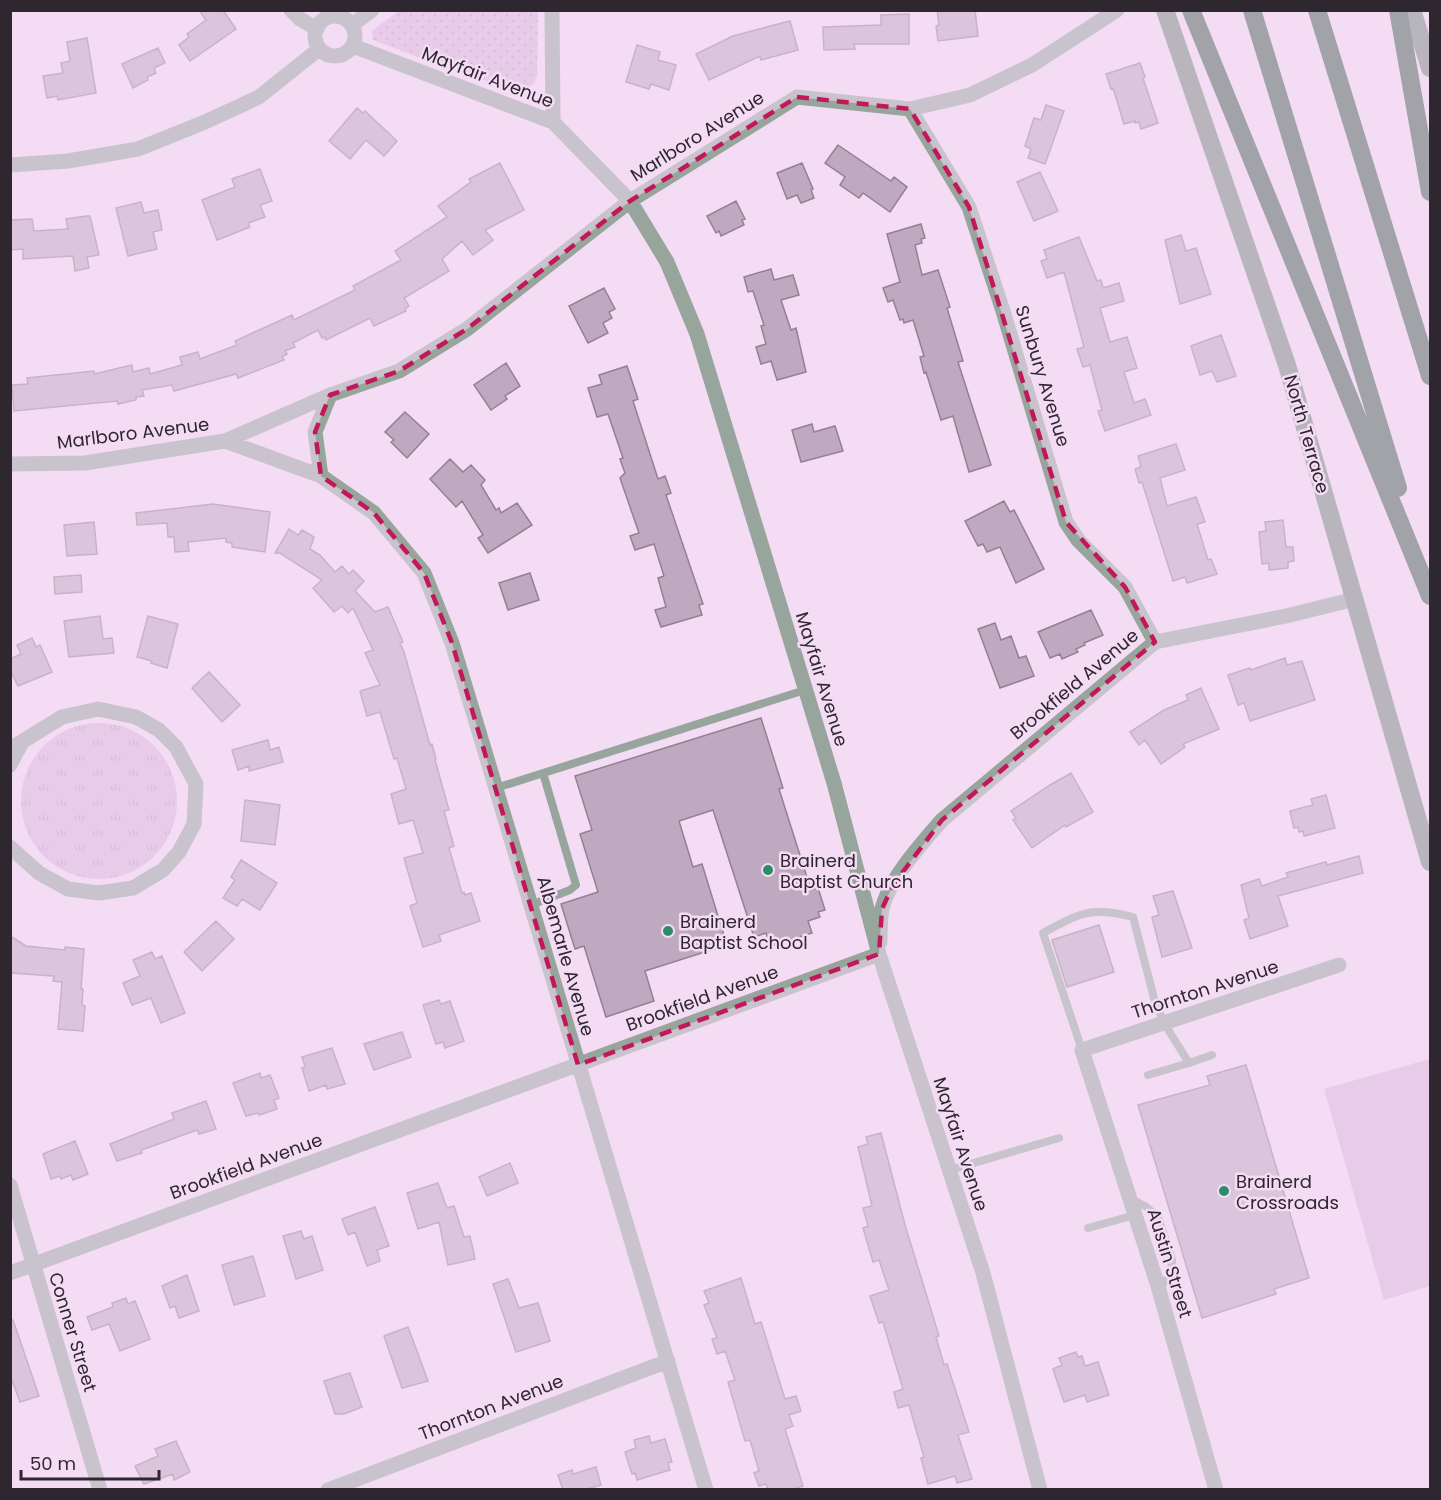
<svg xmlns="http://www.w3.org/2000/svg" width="1441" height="1500" font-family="Poppins,sans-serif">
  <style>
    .grass { fill: url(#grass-tufts) }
    .park { fill: url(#park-dots) }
    .pitch { fill: #dab5dc }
    .building { fill: #bfa9c0; stroke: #948095; stroke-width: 1.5 }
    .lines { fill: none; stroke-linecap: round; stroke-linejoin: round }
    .lane { stroke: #98a59d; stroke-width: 8 }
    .street { stroke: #98a59d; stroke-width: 15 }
    .secondary { stroke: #72857b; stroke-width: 18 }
    .highway { stroke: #415c4e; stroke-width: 18 }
    .marked { fill: none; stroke: #c2185b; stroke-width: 4.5; stroke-dasharray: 12 8; stroke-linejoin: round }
    .poi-dot { fill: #2d8c65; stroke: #f3dcf4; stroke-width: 2 }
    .labels { text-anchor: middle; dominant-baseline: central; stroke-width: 5; stroke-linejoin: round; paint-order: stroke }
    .street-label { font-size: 18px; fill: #2f2730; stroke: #f3dcf4 }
    .poi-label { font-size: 18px; fill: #2f2730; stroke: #f3dcf4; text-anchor: start }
  </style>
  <defs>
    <pattern id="grass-tufts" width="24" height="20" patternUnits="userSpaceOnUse" patternTransform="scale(1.5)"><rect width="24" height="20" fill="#dab5dc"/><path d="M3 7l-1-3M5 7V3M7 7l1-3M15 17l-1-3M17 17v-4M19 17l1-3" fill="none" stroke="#bb9cbd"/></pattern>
    <pattern id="park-dots" width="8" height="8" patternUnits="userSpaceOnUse" patternTransform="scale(1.5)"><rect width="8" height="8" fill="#dab5dc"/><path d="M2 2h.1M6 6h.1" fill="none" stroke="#bb9cbd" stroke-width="1.8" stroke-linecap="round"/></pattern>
  </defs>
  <rect width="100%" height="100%" fill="#f3dcf4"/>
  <path class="grass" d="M21 801a78 78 0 1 1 156 0a78 78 0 1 1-156 0Z"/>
  <path class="park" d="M 400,10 L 538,11 L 537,76 L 534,83 L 525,90 L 471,77 L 373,40 L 372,31 Z"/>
  <path class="pitch" d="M 1430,1059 L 1430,1286 L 1384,1300 L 1324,1089 Z"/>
  <path class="building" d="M 199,10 L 223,10 L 236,29 L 190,61 L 179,45 L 189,37 L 187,34 L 206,20 Z
    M 937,10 L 975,10 L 978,36 L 938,41 L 936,26 L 939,25 Z
    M 909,14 L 909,44 L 854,44 L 855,49 L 824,50 L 823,27 L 881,25 L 881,15 Z
    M 790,21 L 798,50 L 761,60 L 760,56 L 709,80 L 696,54 L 733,36 Z
    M 87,38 L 96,93 L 58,100 L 57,96 L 47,98 L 43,76 L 63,73 L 61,63 L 70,61 L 67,42 Z
    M 637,45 L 660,52 L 658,60 L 676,65 L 669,90 L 651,84 L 649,89 L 626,82 Z
    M 158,48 L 165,63 L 154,68 L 156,73 L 147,77 L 148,80 L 133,88 L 122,64 Z
    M 1140,63 L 1145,77 L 1143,78 L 1158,123 L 1141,129 L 1139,122 L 1135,123 L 1135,121 L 1124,124 L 1113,88 L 1111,89 L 1106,74 Z
    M 1046,105 L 1064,111 L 1045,164 L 1028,158 L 1031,149 L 1025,146 L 1034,118 L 1041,120 Z
    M 357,108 L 363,113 L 365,111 L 397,141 L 384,156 L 366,140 L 350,159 L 329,141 Z
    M 838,145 L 891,181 L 894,177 L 907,187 L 890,212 L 863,193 L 859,198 L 840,185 L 845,177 L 825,163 Z
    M 500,163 L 524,210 L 485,230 L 493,240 L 473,255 L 462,241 L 442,259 L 449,271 L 404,298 L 409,306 L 405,309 L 406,311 L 374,326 L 370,318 L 326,340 L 325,337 L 322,338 L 318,330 L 293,343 L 295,347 L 285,351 L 287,354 L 282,357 L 284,360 L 238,378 L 236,374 L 174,391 L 172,385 L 142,390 L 144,396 L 136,397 L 136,400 L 118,404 L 117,401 L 14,411 L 12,385 L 28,384 L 27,378 L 94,371 L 94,374 L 132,365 L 133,372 L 149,368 L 150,374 L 182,365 L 180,357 L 198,352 L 200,359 L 237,345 L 235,341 L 292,315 L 294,320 L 355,290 L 353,286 L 401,260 L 395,251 L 447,217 L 438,206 L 471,182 L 469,179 Z
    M 802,163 L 813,189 L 811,190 L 814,198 L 801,203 L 797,195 L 787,199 L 777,173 Z
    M 260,169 L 272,201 L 260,205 L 265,217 L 248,223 L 250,227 L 217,240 L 202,200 L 235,187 L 232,179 Z
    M 1040,172 L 1058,211 L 1034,221 L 1017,182 Z
    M 736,201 L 745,219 L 742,220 L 744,225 L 721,236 L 719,231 L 716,233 L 707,216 Z
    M 141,202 L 144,213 L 158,210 L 162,230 L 153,232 L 157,249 L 128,256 L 116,208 Z
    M 87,216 L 90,216 L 99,255 L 87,257 L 89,268 L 75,271 L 73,256 L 23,259 L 23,249 L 10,250 L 10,220 L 32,219 L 34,231 L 68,229 L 66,219 Z
    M 921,224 L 925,238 L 921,239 L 922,243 L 915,245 L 922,275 L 938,270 L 950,307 L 947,308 L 963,361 L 958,362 L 991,465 L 969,472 L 953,416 L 941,420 L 926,372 L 924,373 L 920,357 L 924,356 L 913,320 L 904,323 L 903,319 L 900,320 L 893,300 L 888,302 L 883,288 L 900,282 L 887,234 Z
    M 1181,235 L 1186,251 L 1196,248 L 1211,294 L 1180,304 L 1165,240 Z
    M 1079,237 L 1097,281 L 1101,280 L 1103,288 L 1119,283 L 1124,301 L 1100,308 L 1110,342 L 1127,337 L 1137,368 L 1124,372 L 1134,403 L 1145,399 L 1151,415 L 1105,431 L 1098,411 L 1102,410 L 1090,365 L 1083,367 L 1077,349 L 1084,347 L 1064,272 L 1047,278 L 1041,261 L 1047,259 L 1044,250 Z
    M 771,269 L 774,280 L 793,275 L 799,295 L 781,300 L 791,330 L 796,328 L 806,372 L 777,380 L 771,361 L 761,364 L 756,347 L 766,344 L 761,326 L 764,325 L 753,291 L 748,292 L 744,277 Z
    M 604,288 L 615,309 L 609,312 L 612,318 L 603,323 L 608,333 L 588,343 L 569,306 Z
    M 1221,335 L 1236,376 L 1217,382 L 1212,371 L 1200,375 L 1191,346 Z
    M 506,363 L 520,386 L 505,396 L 507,399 L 491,410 L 474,385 Z
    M 627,366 L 638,399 L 633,401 L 658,479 L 665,476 L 671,493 L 666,495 L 703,604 L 699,605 L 702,615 L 661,627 L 655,610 L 666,607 L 658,578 L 664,576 L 654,544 L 635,550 L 630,536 L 639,533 L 620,478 L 625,473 L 620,459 L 623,458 L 608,414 L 597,417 L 588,388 L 602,384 L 599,375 Z
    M 405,412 L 429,434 L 407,458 L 391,442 L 394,440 L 385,432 Z
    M 812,424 L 814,432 L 835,426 L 843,451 L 801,462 L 792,430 Z
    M 1176,444 L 1185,470 L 1160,478 L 1167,506 L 1196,497 L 1205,522 L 1197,524 L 1208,560 L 1211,559 L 1217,574 L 1187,583 L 1185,577 L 1173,581 L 1142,482 L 1139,483 L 1135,469 L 1141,467 L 1138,456 Z
    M 450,459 L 463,472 L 471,465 L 485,480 L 481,485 L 496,510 L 499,508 L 501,513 L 517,503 L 532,525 L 488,553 L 478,538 L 483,535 L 462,501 L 456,507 L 430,479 Z
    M 1004,501 L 1010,512 L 1014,510 L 1044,569 L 1016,583 L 1000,547 L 987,552 L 983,544 L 978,546 L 965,521 Z
    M 213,504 L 270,512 L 265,552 L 232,547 L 232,543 L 226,542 L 226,538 L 188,542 L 189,551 L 175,552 L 174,537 L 168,537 L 167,523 L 137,525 L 136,513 Z
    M 1283,520 L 1286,547 L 1293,547 L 1294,561 L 1288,562 L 1288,568 L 1269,570 L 1269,563 L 1262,564 L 1259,532 L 1266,531 L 1265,522 Z
    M 94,522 L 97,554 L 67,556 L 64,525 Z
    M 289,529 L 298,535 L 302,530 L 314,537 L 310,549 L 320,555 L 335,572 L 342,566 L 349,574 L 353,570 L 364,581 L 355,591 L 375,612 L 388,607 L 403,642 L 400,643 L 404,652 L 430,745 L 432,744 L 436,759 L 435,760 L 449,810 L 444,811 L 454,846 L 449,848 L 462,893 L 464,892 L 465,895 L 471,893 L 480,921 L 439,935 L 441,941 L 423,947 L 410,906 L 417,903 L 404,858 L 423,853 L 413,820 L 399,824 L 391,794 L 406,789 L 397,758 L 394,759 L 380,712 L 367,716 L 360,691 L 380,685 L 365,653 L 373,650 L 353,608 L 348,613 L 342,606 L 334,612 L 313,588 L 322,580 L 280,553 L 275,553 Z
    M 530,573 L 539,600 L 508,610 L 499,583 Z
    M 81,575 L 82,592 L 55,594 L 54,577 Z
    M 1091,610 L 1103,635 L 1084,643 L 1085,645 L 1076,649 L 1078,652 L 1062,659 L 1060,654 L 1050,658 L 1038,632 Z
    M 100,616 L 103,639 L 112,638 L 114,653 L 69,657 L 64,621 Z
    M 148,616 L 178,624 L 167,668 L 151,663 L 152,661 L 137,657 Z
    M 995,623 L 1001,640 L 1011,636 L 1019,658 L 1026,656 L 1034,676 L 1000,688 L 978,629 Z
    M 32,638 L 36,647 L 40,645 L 52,672 L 18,686 L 10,670 L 10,659 L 21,654 L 17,645 Z
    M 1285,658 L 1287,665 L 1302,661 L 1315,700 L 1250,721 L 1244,703 L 1238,705 L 1228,675 L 1250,668 L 1251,670 Z
    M 209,672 L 240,705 L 222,722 L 192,688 Z
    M 1201,688 L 1219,729 L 1183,744 L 1185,747 L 1161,764 L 1145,740 L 1139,745 L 1130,732 L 1164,710 L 1188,700 L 1186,695 Z
    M 761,718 L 783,788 L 779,789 L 811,890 L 818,888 L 825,910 L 818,912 L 820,917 L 808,921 L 812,933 L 770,946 L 766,933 L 754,937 L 713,810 L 679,821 L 693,867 L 702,864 L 727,945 L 645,971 L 654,1001 L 606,1017 L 584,946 L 575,949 L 561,904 L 598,892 L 580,834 L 592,830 L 575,776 Z
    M 268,740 L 270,750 L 279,747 L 283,762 L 249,771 L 249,766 L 238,770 L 232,750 Z
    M 1071,773 L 1093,812 L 1066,827 L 1065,825 L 1032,848 L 1013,820 L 1016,818 L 1011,811 L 1050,785 Z
    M 1326,795 L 1335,828 L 1304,836 L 1303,831 L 1299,832 L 1298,827 L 1294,828 L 1290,811 L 1313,805 L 1311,799 Z
    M 245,800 L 280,805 L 275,845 L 241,841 Z
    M 1359,856 L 1363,873 L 1278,896 L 1288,926 L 1250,939 L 1244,920 L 1249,918 L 1241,885 L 1259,879 L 1262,886 L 1288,877 L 1286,873 L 1326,862 L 1327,865 Z
    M 241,860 L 277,883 L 260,910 L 242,899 L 237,906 L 223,898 L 235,880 L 231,877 Z
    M 1173,891 L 1192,948 L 1162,957 L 1152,917 L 1159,915 L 1153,896 Z
    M 216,921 L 234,939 L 202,971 L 184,952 Z
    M 1099,925 L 1114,972 L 1067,987 L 1052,940 Z
    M 10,936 L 26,946 L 65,950 L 65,947 L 84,949 L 81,989 L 83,989 L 82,1005 L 85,1006 L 83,1031 L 58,1029 L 62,982 L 53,981 L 54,976 L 10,973 Z
    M 152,952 L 155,959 L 162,956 L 185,1013 L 161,1023 L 151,998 L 132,1005 L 123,983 L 140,976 L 133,960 Z
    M 439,1000 L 441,1004 L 450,1001 L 464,1041 L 445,1048 L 443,1042 L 436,1044 L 423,1005 Z
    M 402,1032 L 411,1057 L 374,1070 L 364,1044 Z
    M 332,1048 L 345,1084 L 327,1089 L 326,1085 L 309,1091 L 302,1068 L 305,1066 L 302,1057 Z
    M 1246,1065 L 1309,1278 L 1274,1289 L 1276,1294 L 1202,1318 L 1138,1105 L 1210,1085 L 1207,1076 Z
    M 260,1073 L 261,1078 L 270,1075 L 279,1098 L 274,1100 L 277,1109 L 259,1115 L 258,1113 L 246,1116 L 233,1083 Z
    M 206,1101 L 216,1129 L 199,1134 L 197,1130 L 150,1147 L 141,1150 L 142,1153 L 117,1161 L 110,1144 L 174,1119 L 172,1113 Z
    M 881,1133 L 905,1225 L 939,1336 L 936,1337 L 944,1365 L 947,1364 L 969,1432 L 958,1435 L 972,1479 L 957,1483 L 955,1476 L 928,1484 L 921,1458 L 924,1457 L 909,1405 L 898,1408 L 894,1392 L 903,1389 L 883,1322 L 879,1323 L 870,1296 L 889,1290 L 879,1260 L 873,1262 L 863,1228 L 868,1226 L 863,1208 L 872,1206 L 858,1147 L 868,1144 L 866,1137 Z
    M 75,1141 L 88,1174 L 73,1180 L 71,1175 L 61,1179 L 60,1176 L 51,1179 L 43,1154 Z
    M 510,1163 L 518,1183 L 487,1196 L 479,1177 Z
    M 438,1183 L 447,1208 L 454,1206 L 464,1237 L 470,1236 L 475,1259 L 448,1265 L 439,1222 L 418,1229 L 407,1193 Z
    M 375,1207 L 389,1246 L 377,1250 L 380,1261 L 367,1266 L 355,1232 L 348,1235 L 342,1219 Z
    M 301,1231 L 304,1239 L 312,1236 L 323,1270 L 296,1279 L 283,1236 Z
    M 253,1256 L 265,1296 L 234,1305 L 222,1265 Z
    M 187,1275 L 199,1311 L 179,1318 L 175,1306 L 170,1308 L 162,1286 Z
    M 741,1278 L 755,1324 L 761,1322 L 785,1399 L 796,1396 L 801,1411 L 789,1415 L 793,1426 L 785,1429 L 803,1486 L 791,1490 L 768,1490 L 766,1484 L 759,1486 L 754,1473 L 759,1471 L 750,1440 L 745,1441 L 728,1382 L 735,1380 L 725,1351 L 717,1354 L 712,1339 L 717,1338 L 704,1305 L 709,1303 L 704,1291 Z
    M 508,1279 L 519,1308 L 538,1303 L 550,1341 L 516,1352 L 493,1284 Z
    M 126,1298 L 128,1304 L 135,1301 L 150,1339 L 120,1351 L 109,1324 L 92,1330 L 87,1317 L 113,1307 L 112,1303 Z
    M 10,1320 L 13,1320 L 39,1396 L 20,1402 L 10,1375 Z
    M 408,1327 L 428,1381 L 402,1388 L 384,1336 Z
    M 1076,1352 L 1078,1357 L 1082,1356 L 1085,1366 L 1098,1362 L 1109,1395 L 1087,1402 L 1085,1395 L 1064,1402 L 1053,1369 L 1062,1365 L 1059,1358 Z
    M 350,1373 L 362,1407 L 344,1414 L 335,1414 L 324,1381 Z
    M 649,1436 L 651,1443 L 665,1439 L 672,1462 L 668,1463 L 670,1470 L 637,1480 L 635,1473 L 632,1474 L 625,1452 L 636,1448 L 634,1440 Z
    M 176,1441 L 190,1472 L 174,1480 L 173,1474 L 144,1484 L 135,1466 L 158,1456 L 155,1449 Z
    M 596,1467 L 601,1485 L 584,1490 L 563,1490 L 558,1475 L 572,1470 L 573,1474 Z"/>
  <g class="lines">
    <path class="lane" d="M 496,788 L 805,690
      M 531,905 L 570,890 L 576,885 L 543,773
      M 1082,1050 L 1043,933 C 1079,913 1092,906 1133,917 L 1154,998 L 1164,1023 L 1189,1063 L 1148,1075
      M 1189,1063 L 1212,1055
      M 950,1170 L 1059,1138
      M 1131,1199 L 1145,1206 L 1158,1217 L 1172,1260 L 1171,1274 L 1159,1289
      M 1088,1228 L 1135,1215"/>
    <path class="street" d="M 291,10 L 300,19 L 317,29
      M 552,10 L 553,122
      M315 36a20 20 0 1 1 40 0a20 20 0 1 1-40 0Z
      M 352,25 L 372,10
      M 353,46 L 553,122 L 630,201 L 667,262 L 697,334 L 834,783 L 879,954 L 983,1273 L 1040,1490
      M 910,109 L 969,207 L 1003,311 L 1066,522 L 1078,540 L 1125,587 L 1155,642
      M 10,165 L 68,161 L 138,149 L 205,122 L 259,97 L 319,49
      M 225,441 L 330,395 L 399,371 L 467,329 L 630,201 L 797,97 L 910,109 L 970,95 L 1032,65 L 1117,10
      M 10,464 L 85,463 L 225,441 L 321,476 L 374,513 L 424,573 L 452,643 L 473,712 L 706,1490
      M 321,476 L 315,432 L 330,395
      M 10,749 L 62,717 L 98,709 L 136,717 L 159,730 L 176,747 L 196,784 L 194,824 L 179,852 L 163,870 L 133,888 L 99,893 L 68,889 L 39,873 L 10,847
      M 10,765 L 22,742
      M 880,942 C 880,931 880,919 882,909 C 889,879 922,843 942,820 L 1155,642 L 1286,616 L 1355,599
      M 10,1185 L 100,1490
      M 10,1273 L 879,954
      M 328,1490 L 668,1361
      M 1216,1490 L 1157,1283 L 1082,1050 L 1339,965"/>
    <path class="secondary" d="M 1165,10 L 1287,365 L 1430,862
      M 1412,10 L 1430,68"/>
    <path class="highway" d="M 1191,10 L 1430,596
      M 1252,10 L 1398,488
      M 1317,10 L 1430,376
      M 1398,10 L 1430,192"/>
  </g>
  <path d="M0 0H1441V1500H0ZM 797,97 L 910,109 L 969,207 L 1066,522 L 1125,587 L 1155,642 L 942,820 L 893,885 L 882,909 L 879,954 L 578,1065 L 452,643 L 424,573 L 374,513 L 321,476 L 315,432 L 330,395 L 399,371 L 467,329 L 630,201 Z" fill="#f3dcf4" fill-opacity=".55" fill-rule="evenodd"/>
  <path class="marked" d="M 797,97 L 910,109 L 969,207 L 1066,522 L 1125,587 L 1155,642 L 942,820 L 893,885 L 882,909 L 879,954 L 578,1065 L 452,643 L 424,573 L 374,513 L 321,476 L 315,432 L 330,395 L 399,371 L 467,329 L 630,201 Z"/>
  <g class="poi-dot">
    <circle cx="768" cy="870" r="6"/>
    <circle cx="668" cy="931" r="6"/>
    <circle cx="1224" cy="1191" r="6"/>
  </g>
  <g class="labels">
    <g class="street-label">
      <text transform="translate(488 77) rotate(21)">Mayfair Avenue</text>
      <text transform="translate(697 136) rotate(-32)">Marlboro Avenue</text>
      <text transform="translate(1043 376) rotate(73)">Sunbury Avenue</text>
      <text transform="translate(133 433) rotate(-7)">Marlboro Avenue</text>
      <text transform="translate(1307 434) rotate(74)">North Terrace</text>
      <text transform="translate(822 679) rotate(73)">Mayfair Avenue</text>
      <text transform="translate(1074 684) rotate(-40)">Brookfield Avenue</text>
      <text transform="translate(566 956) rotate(74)">Albemarle Avenue</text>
      <text transform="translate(1205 989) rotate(-18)">Thornton Avenue</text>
      <text transform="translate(702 998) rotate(-20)">Brookfield Avenue</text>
      <text transform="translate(961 1144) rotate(72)">Mayfair Avenue</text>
      <text transform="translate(246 1166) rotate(-20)">Brookfield Avenue</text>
      <text transform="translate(1170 1263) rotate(73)">Austin Street</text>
      <text transform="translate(73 1332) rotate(73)">Conner Street</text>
      <text transform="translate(491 1407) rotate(-21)">Thornton Avenue</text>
    </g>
    <g class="poi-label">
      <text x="780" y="860">Brainerd<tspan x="780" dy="21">Baptist Church</tspan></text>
      <text x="680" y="921">Brainerd<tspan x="680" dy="21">Baptist School</tspan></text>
      <text x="1236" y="1181">Brainerd<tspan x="1236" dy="21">Crossroads</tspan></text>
    </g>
  </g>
  <rect width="1441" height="1500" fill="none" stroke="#2f2730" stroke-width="24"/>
  <path d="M21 1470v9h138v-9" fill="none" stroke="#2f2730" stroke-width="3"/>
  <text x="30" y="1470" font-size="18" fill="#2f2730" stroke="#f3dcf4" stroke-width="4.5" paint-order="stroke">50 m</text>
</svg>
